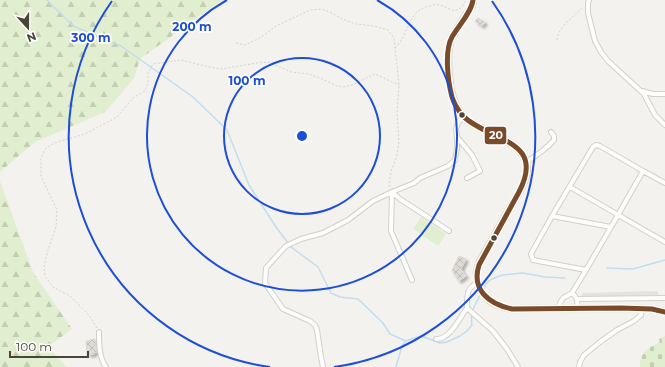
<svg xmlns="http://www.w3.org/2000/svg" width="665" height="367" font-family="Montserrat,sans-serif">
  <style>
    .green { fill: #e1eecf }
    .forest { fill: url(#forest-firs) }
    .cemetery { fill: url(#cemetery-stones) }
    .parking { fill: #e6e3df }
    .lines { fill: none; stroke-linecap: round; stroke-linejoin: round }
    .stream { stroke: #c0ddf1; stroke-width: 1.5 }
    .building { fill: url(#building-cross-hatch); stroke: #dcd9d4; filter: url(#shadow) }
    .minor-casing { stroke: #d2d0cb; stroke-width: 6 }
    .primary-casing { stroke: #d6cebb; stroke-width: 8 }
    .path { stroke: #d3d2cc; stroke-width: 1; stroke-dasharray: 2 2; stroke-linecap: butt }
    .minor { stroke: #fdfdfc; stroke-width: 4 }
    .primary { stroke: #f2efe6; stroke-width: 6 }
    .bus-1-casing { stroke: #fff; stroke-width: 8 }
    .bus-1 { stroke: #7a4b2a; stroke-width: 5 }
    .ring { fill: none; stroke: #1d4ed8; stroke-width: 2 }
    .bus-dot { fill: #4b4439; stroke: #fff; stroke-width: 1.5 }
    .centre { fill: #1d4ed8; stroke: #fff; stroke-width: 2 }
    .ring-label { font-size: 12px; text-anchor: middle; font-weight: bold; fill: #1d4ed8; stroke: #fff; stroke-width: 3.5; stroke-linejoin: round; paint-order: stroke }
    .line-badge { stroke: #fff; stroke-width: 1.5 }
    .badge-label { font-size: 11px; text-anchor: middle; font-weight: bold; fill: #fff }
  </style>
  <defs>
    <pattern id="forest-firs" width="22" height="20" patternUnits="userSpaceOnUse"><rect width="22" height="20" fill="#e1eecf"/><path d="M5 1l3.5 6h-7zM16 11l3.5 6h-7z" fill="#c3cdb2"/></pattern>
    <pattern id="cemetery-stones" width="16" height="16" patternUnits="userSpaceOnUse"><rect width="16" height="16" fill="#e1eecf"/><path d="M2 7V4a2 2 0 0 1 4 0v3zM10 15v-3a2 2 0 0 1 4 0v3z" fill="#c3cdb2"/></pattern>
    <pattern id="building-cross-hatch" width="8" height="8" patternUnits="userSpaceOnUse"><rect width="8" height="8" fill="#dedbd6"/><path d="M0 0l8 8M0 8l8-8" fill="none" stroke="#c0bdb8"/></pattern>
    <filter id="shadow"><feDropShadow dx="2.5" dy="2.5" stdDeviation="1" flood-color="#0004"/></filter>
  </defs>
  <rect width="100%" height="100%" fill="#f4f2ee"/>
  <path class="green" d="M 421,217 L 446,234 L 438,246 L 413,229 Z"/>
  <path class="forest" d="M 0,0 L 224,0 L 205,12 L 140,59 L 134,78 L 105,112 L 35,142 L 0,172 Z
    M 0,181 L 33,272 L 72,329 L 48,347 L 67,367 L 0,367 Z"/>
  <path class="cemetery" d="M 665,336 L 665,367 L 640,367 C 640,352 648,348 660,342 L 659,339 Z"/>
  <path class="parking" d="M 657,291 L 659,295 L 581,297 L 583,293 Z"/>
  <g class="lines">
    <path class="stream" d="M 47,0 L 73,26 L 121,46 L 193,97 L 227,130 L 249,185 L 276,227 L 291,247 L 318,267 L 331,293 L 340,297 L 358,299 L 383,323 L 390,334 L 406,341
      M 607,268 L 633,269 L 665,260
      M 483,290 L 486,284 L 490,280 L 502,275 L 523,273 L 545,277 L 565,278
      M 396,367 L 402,346 L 406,341 L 421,336 L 424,337 L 440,343 L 447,342 L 460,336 L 467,331 L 472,325 C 470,312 475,305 481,293"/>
  </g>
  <path class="building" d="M 478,18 L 485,22 L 482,26 L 475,21 Z
    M 459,256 L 466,259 L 461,269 L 454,266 Z
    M 454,266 L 461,269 L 466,276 L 459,281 L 452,271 Z
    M 95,339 L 97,352 L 93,353 L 94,354 L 89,355 L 89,353 L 87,354 L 86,341 Z"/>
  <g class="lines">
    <defs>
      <path id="minor" d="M 589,0 L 588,3 L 588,13 L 595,41 L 601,52 L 608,61 L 644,94 L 655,115 L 665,125
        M 642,91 L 653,94 L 665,94
        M 457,137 L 472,155 L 480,171 L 467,178
        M 526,162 C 536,156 546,149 554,140 L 554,136 L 551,132
        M 570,187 L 665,242
        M 392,192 L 391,231 L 412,280
        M 392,192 L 400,199 L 449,231
        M 552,216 L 611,227
        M 586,270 L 533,260 L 531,254 L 552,216 L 593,147 L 596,145 L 600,146 L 643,171
        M 478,283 C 466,287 467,297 467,308 L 493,331 L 507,349 L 518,367
        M 572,293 C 577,297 578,301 577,308
        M 577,299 L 665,298
        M 559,308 L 560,303 L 563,298 L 572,293 L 586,270 L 618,215 L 643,171 L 665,183
        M 99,332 C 99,343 99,358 106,367
        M 436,339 C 450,340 460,317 467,308
        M 323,367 L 321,357 L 317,330 L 315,325 L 310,321 L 283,309 L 265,283 L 266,268 L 274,259 L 286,246 L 301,239 L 323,233 L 348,220 L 373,201 L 392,192 L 414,183 L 420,178 L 448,166 L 455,160 L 457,148 L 457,137 L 456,129 L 458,123 L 463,116
        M 579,367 L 580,362 L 584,355 L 600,342 L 617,330 L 634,321 L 641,315 L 642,308"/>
      <path id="primary" d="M 473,0 L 472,6 C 467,13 463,20 459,26 C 456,31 453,35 451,39 C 447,51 448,63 449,76 C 450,90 453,104 462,115 C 478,134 528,139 527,169 C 526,185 514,200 507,213 C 499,228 491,242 483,256 C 480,260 478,265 477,271 C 475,294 492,306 512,309 L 621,308 L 652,309 L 665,312"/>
    </defs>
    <use href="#minor" class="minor-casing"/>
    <use href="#primary" class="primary-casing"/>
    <path class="path" d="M 557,40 L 559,32 L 565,24 L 583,7
      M 236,43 L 245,45 L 260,38 L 276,26 L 310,10 L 322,9 L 332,13 L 342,19 L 356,24 L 374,26 L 388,30 L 394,38 L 397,66 L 399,85 L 397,112 L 399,142 L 397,155 L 391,172 L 389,185 L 390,188
      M 395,48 C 410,34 407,10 430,6 C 433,5 436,4 439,5 C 444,6 449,9 454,11 L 461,8 L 466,0
      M 97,328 L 89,315 L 70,296 L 53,287 L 45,276 L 44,266 L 48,250 L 56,227 L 57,210 L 41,176 L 41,158 L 45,149 L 54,143 L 85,134 L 117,117 L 133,98 L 145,91 L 148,83 L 148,73 L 153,64 L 181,60 L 209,67 L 221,69 L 263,62 L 271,63 L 291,72 L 309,74 L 320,78 L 337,86 L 343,87 L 352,85 L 375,74 L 399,85"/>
    <use href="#minor" class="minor"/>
    <use href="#primary" class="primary"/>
    <defs>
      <path id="bus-1" d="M 473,0 C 471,13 459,25 452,37 C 444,51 448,82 452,97 C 454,103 458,110 462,115 C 488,142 547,138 519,192 L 479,265 C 471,290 489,304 512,309 L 621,308 L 652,309 L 665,312"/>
    </defs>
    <use href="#bus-1" class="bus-1-casing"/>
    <use href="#bus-1" class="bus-1"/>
  </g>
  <g class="ring">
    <circle cx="302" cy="136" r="78"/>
    <path d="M377 0A155 155 0 1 1 227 0"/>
    <path d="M270 367A233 233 0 0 1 112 1M492 1A233 233 0 0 1 334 367"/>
  </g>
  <g class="bus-dot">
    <circle cx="462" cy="115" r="3.5"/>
    <circle cx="494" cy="238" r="3.5"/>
  </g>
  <circle cx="302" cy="136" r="6" class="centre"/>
  <g class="ring-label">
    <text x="192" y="31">200 m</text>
    <text x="91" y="42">300 m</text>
    <text x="247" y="85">100 m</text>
  </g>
  <rect class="line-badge" x="484" y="126" width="23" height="19" rx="4" fill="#7a4b2a"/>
  <g class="badge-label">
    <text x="496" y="139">20</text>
  </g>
  <g transform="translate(28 28) rotate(159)" stroke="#ffffff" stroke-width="3" paint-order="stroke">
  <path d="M0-3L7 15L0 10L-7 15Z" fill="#4b4439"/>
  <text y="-6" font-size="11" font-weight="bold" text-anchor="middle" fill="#4b4439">N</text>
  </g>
  <path d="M10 351v6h78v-6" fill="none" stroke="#4b4439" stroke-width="2"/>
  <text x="16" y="351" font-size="12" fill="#4b4439" stroke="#ffffff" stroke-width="3" paint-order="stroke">100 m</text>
</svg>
